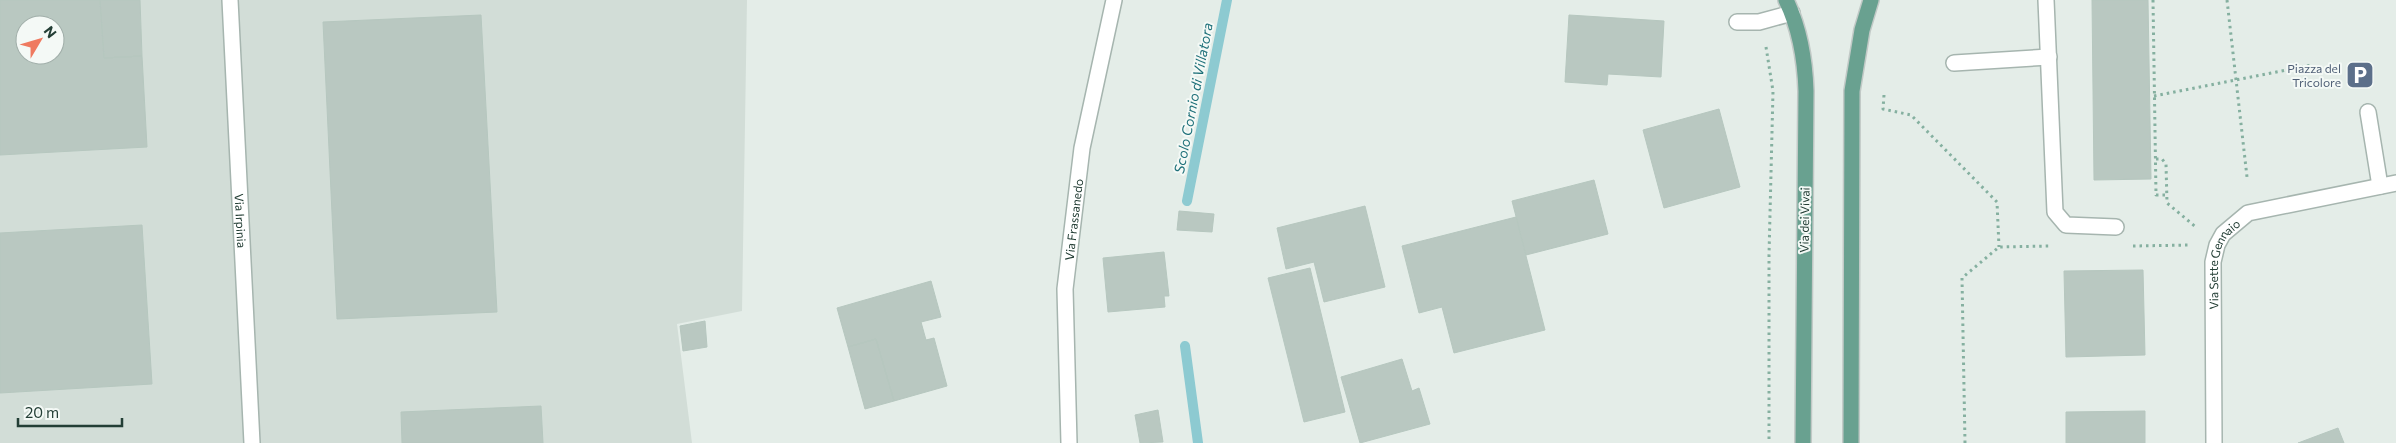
<svg xmlns="http://www.w3.org/2000/svg" width="2396" height="443" font-family="Commissioner,sans-serif">
  <style>
    .built { fill: #d2ddd7; fill-rule: evenodd }
    .lines { fill: none; stroke-linecap: round; stroke-linejoin: round }
    .stream { stroke: #8dcad1; stroke-width: 10 }
    .building { fill: #b9c8c1; stroke: #b6c7bf; fill-rule: evenodd }
    .minor-casing { stroke: #a6b5af; stroke-width: 18 }
    .major-casing { stroke: #c1c9c6; stroke-width: 18 }
    .path { stroke: #85b0a0; stroke-width: 3; stroke-dasharray: 2.5 4; stroke-linecap: butt }
    .minor { stroke: #fff; stroke-width: 15 }
    .major { stroke: #69a190; stroke-width: 15 }
    .labels { text-anchor: middle; dominant-baseline: central; stroke-width: 4; stroke-linejoin: round; paint-order: stroke }
    .service-label { font-size: 12px; fill: #4e5e75; stroke: #f4f9f6; text-anchor: end }
    .street-label { font-size: 12px; fill: #233e35; stroke: #f4f9f6 }
    .water-label { font-size: 14px; font-style: italic; fill: #1e7079; stroke: #f4f9f6 }
  </style>
  <rect width="100%" height="100%" fill="#e4ede8"/>
  <path class="built" d="M 0,0 L 747,0 L 742,311 L 677,324 L 692,443 L 0,443 ZM 25,25 L 55,25 L 55,55 L 25,55 Z"/>
  <g class="lines">
    <path class="stream" d="M 1187,201 L 1227,0
      M 1185,346 L 1198,443"/>
  </g>
  <path class="building" d="M 0,0 L 100,0 L 104,58 L 142,56 L 147,147 L 0,155 ZM 25,25 L 55,25 L 55,55 L 25,55 Z
    M 100,0 L 140,0 L 142,56 L 104,58 Z
    M 2092,0 L 2148,0 L 2151,179 L 2094,180 Z
    M 481,15 L 497,312 L 337,319 L 323,22 Z
    M 1569,15 L 1664,21 L 1661,77 L 1608,74 L 1607,85 L 1565,82 Z
    M 1719,109 L 1740,187 L 1664,208 L 1643,130 Z
    M 1594,180 L 1608,234 L 1526,255 L 1512,201 Z
    M 1365,206 L 1385,287 L 1324,302 L 1314,262 L 1286,269 L 1277,228 Z
    M 1179,211 L 1214,214 L 1212,232 L 1177,230 Z
    M 1516,217 L 1545,330 L 1454,353 L 1442,307 L 1419,313 L 1402,246 Z
    M 142,225 L 152,384 L 0,393 L 0,233 Z
    M 1164,252 L 1169,296 L 1164,296 L 1165,307 L 1108,312 L 1103,258 Z
    M 1310,268 L 1345,412 L 1304,422 L 1268,278 Z
    M 2143,270 L 2145,355 L 2066,357 L 2064,271 Z
    M 931,281 L 941,317 L 921,322 L 926,340 L 934,338 L 947,386 L 894,401 L 876,339 L 848,347 L 837,308 Z
    M 705,321 L 707,347 L 683,351 L 680,326 Z
    M 876,339 L 894,401 L 865,409 L 848,347 Z
    M 1402,359 L 1412,391 L 1419,388 L 1430,424 L 1360,443 L 1341,377 Z
    M 541,406 L 543,443 L 402,443 L 401,412 Z
    M 1158,410 L 1163,442 L 1140,443 L 1135,415 Z
    M 2145,411 L 2145,443 L 2066,443 L 2066,412 Z
    M 2338,428 L 2344,443 L 2298,443 Z"/>
  <g class="lines">
    <defs>
      <g id="minor">
        <path id="s1" d="M 230,0 L 252,443"/>
        <path d="M 2046,0 L 2055,212 L 2066,225 L 2116,227"/>
        <path d="M 1737,22 L 1759,22 L 1792,13"/>
        <path d="M 1954,63 L 2049,57"/>
        <path d="M 2368,112 L 2380,186"/>
        <path id="s2" d="M 1069,443 L 1065,289 L 1082,148 L 1114,0"/>
        <path id="s3" d="M 2214,443 L 2213,262 L 2217,245 L 2223,234 L 2248,213 L 2396,183"/>
      </g>
      <path id="major" d="M 1786,0 C 1800,29 1805,59 1806,91 L 1803,443
        M 1851,443 L 1852,91 L 1862,30 L 1871,0"/>
    </defs>
    <use href="#minor" class="minor-casing"/>
    <use href="#major" class="major-casing"/>
    <path class="path" d="M 2153,0 L 2156,195 L 2167,195
      M 2227,0 L 2247,177
      M 1766,47 L 1773,91 L 1769,255 L 1769,443
      M 1884,95 L 1883,109 L 1911,115 L 1997,202 L 1999,247
      M 2154,96 L 2312,65
      M 2156,159 L 2162,159 L 2166,164 L 2167,203 L 2197,228
      M 2133,246 L 2191,245
      M 1965,443 L 1962,278 L 1999,247 L 2051,246"/>
    <use href="#minor" class="minor"/>
    <use href="#major" class="major"/>
  </g>
  <defs>
    <symbol id="parking-square" viewBox="-11 -11 22 22"><rect x="-9" y="-9" width="18" height="18" rx="4" fill="#5c6f8a" stroke="#f4f9f6"/><path d="M-3.5-5.5H1a3.5 3.5 0 0 1 0 7H-1V5.5H-3.5ZM-1-3.4V-.6H.8a1.4 1.4 0 0 0 0-2.8Z" fill="#fff"/></symbol>
  </defs>
  <g fill-rule="evenodd">
    <use href="#parking-square" x="2344" y="59" width="32" height="32"/>
  </g>
  <g class="labels">
    <g class="service-label">
      <text x="2341" y="68">Piazza del<tspan x="2341" dy="14">Tricolore</tspan></text>
    </g>
    <g class="street-label">
      <text stroke="none"><textPath href="#s2" startOffset="224">Via Frassanedo</textPath></text>
      <text transform="translate(1804 220) rotate(-89)">Via dei Vivai</text>
      <text stroke="none"><textPath href="#s1" startOffset="221">Via Irpinia</textPath></text>
      <text stroke="none"><textPath href="#s3" startOffset="182">Via Sette Gennaio</textPath></text>
    </g>
    <g class="water-label">
      <text transform="translate(1193 98) rotate(-79)">Scolo Cornio di Villatora</text>
    </g>
  </g>
  <g transform="translate(40 40) rotate(52)"><circle r="24" fill="#f4f9f6" stroke="#a0aea9"/>
  <path d="M0-4L9 19L0 12L-9 19Z" fill="#ef7a60"/>
  <text y="-8" font-size="14" font-weight="bold" text-anchor="middle" fill="#233e35">N</text>
  </g>
  <path d="M18 418v8h104v-8" fill="none" stroke="#233e35" stroke-width="2.5"/>
  <text x="25" y="418" font-size="15" fill="#233e35" stroke="#f4f9f6" stroke-width="4" paint-order="stroke">20 m</text>
</svg>
